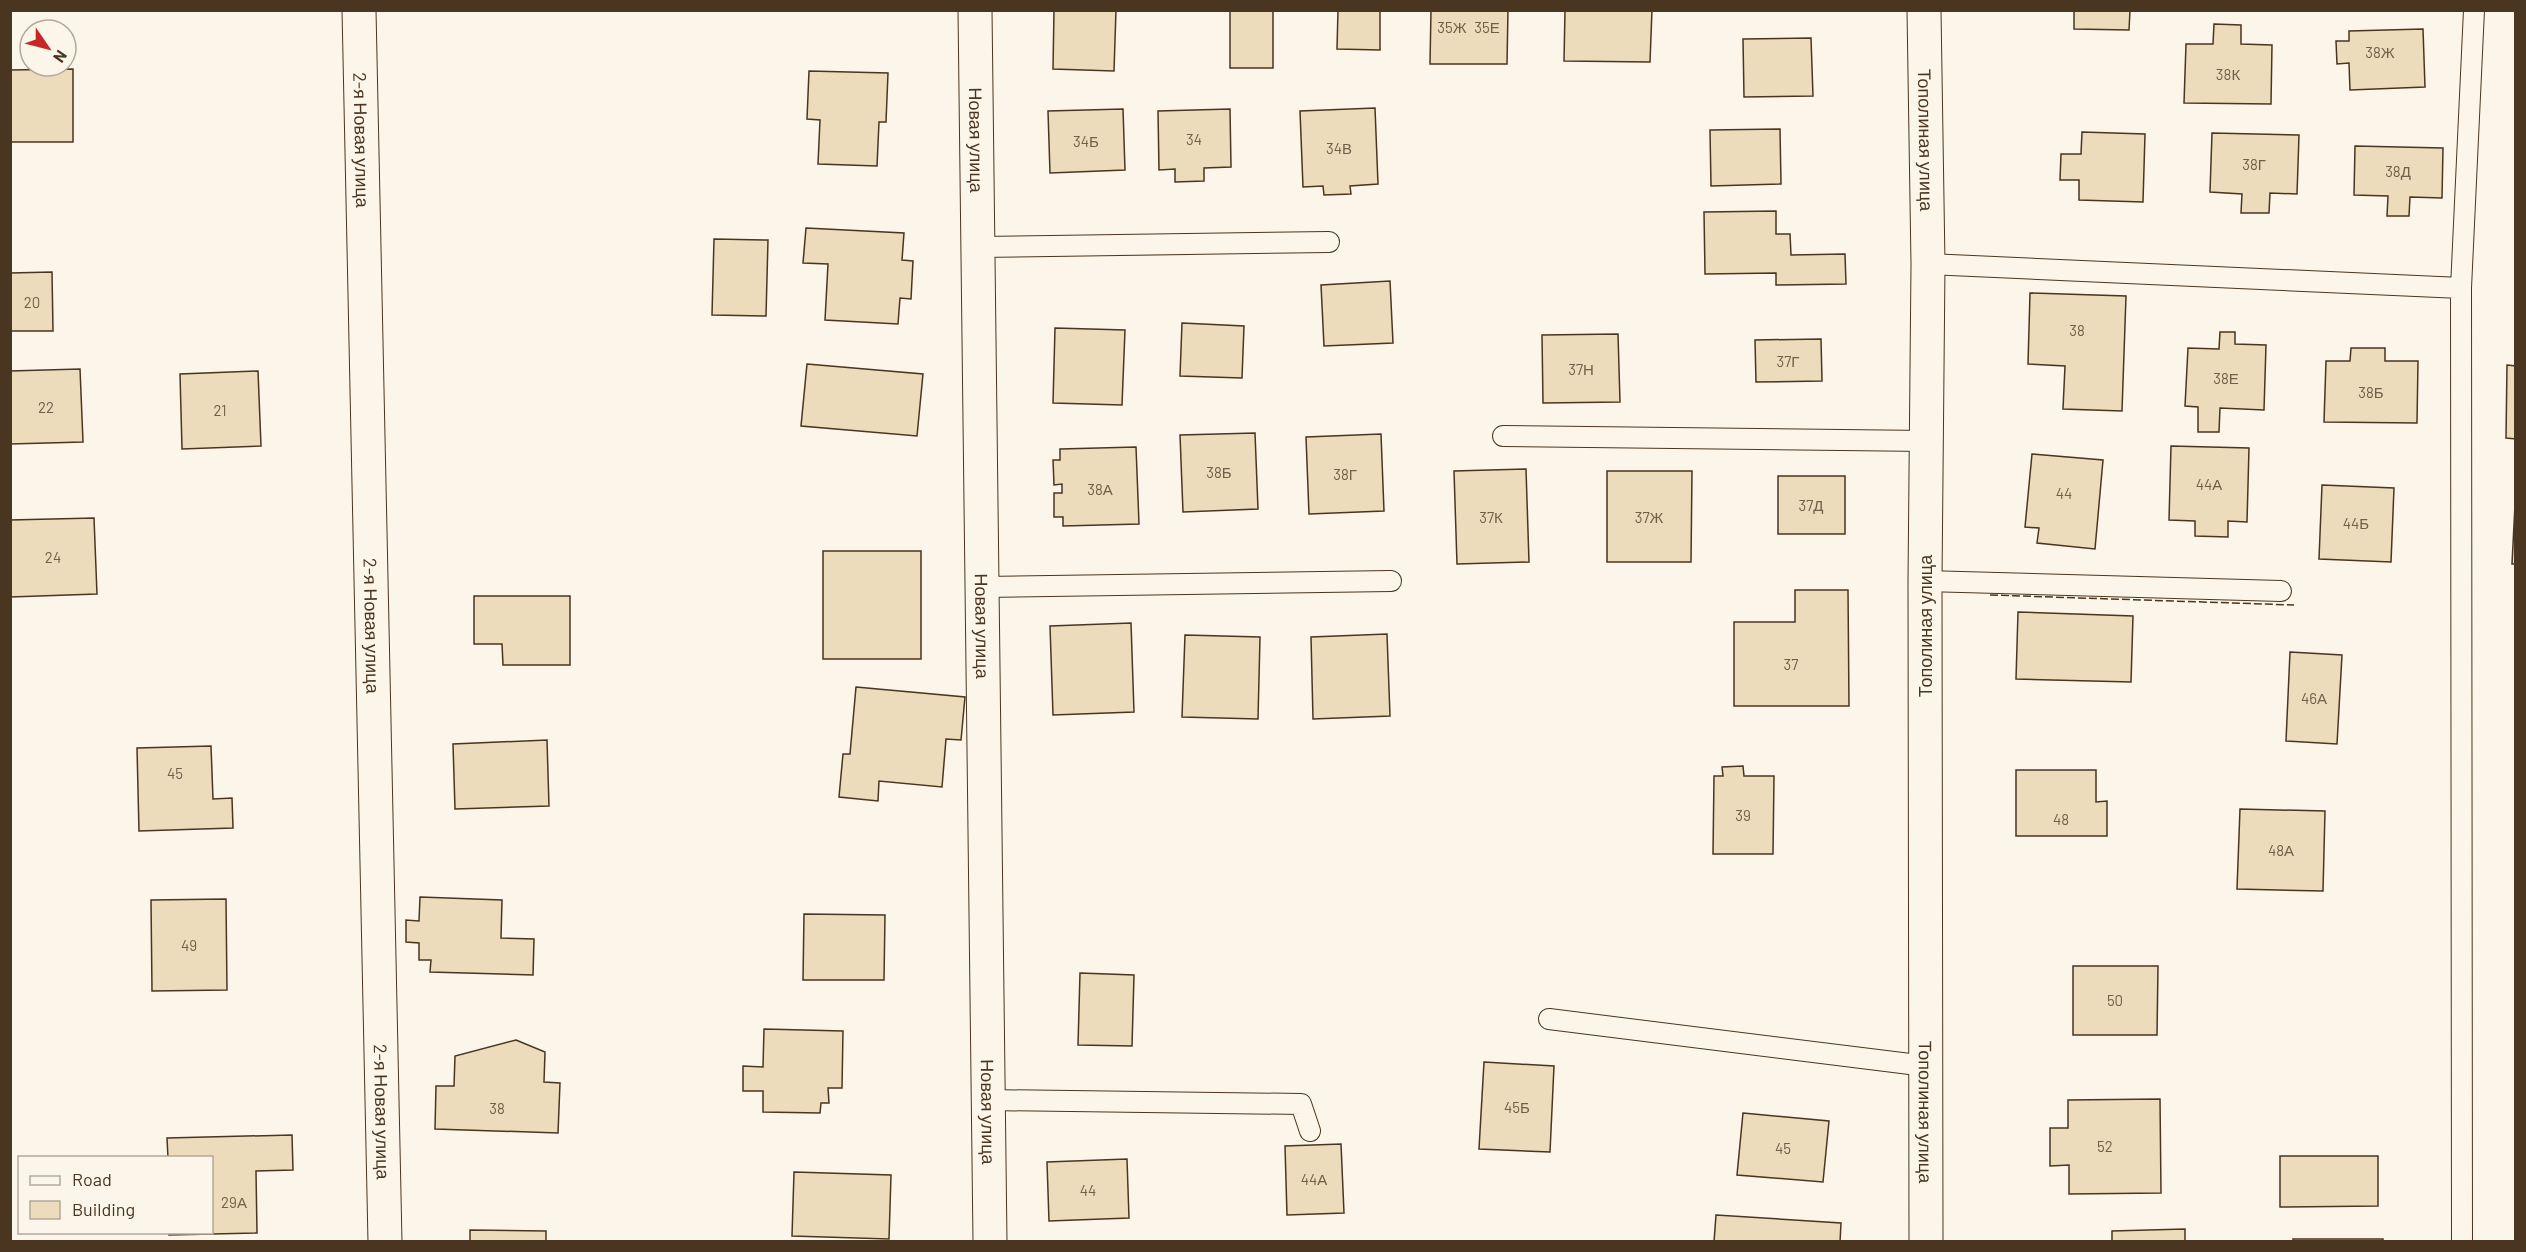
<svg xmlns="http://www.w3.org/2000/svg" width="2526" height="1252" font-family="Barlow,sans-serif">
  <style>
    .building { fill: #ecdcbc; stroke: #4a3520; stroke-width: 1.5 }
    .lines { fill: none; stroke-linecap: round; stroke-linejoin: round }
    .lane-casing { stroke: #4a3520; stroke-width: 22 }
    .street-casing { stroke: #4a3520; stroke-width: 35 }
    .lane { stroke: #fbf6e9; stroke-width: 20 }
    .street { stroke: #fbf6e9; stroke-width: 33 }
    .fence { stroke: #4a3520; stroke-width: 1.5; stroke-dasharray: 8 3; stroke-linecap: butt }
    .labels { text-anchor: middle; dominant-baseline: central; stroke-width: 4.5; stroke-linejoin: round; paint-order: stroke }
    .number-label { font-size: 15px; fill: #725f47 }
    .street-label { font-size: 18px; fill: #4a3520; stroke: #fbf6e9 }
  </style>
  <rect width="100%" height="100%" fill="#fbf6e9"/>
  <path class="building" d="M 1054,10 L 1116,10 L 1114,71 L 1053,69 Z
    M 1230,10 L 1273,10 L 1273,68 L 1230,68 Z
    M 1338,10 L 1380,10 L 1380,50 L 1337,49 Z
    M 1431,10 L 1508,10 L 1507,64 L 1430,64 Z
    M 1565,10 L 1652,10 L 1650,62 L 1564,61 Z
    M 2074,10 L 2130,10 L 2129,30 L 2074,29 Z
    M 2214,24 L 2241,25 L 2241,44 L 2272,45 L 2271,104 L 2184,103 L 2186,44 L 2213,44 Z
    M 2423,29 L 2425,87 L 2350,90 L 2349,63 L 2337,64 L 2336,41 L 2349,41 L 2349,31 Z
    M 1811,38 L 1813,96 L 1744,97 L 1743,39 Z
    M 73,69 L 73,142 L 10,142 L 10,70 Z
    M 809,71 L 888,73 L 886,122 L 879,122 L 877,166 L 818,164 L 820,120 L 807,119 Z
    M 1375,108 L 1378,184 L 1350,186 L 1351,194 L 1324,195 L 1323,186 L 1303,187 L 1300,111 Z
    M 1123,109 L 1125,170 L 1050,173 L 1048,111 Z
    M 1230,109 L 1231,167 L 1204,168 L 1204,181 L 1175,182 L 1175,169 L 1159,170 L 1158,111 Z
    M 1780,129 L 1781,184 L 1711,186 L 1710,130 Z
    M 2082,132 L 2145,134 L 2143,202 L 2079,200 L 2079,180 L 2060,180 L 2061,154 L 2081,154 Z
    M 2212,133 L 2299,135 L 2297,194 L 2270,193 L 2269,213 L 2241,213 L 2242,194 L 2210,192 Z
    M 2355,146 L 2443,148 L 2442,198 L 2410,197 L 2409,216 L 2387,216 L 2388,196 L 2354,195 Z
    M 1776,211 L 1776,234 L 1790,234 L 1791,255 L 1845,254 L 1846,284 L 1776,285 L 1776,273 L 1705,274 L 1704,212 Z
    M 806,228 L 904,233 L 902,260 L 913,261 L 911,299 L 900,298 L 898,324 L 825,320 L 828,264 L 803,263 Z
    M 714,239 L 768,240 L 766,316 L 712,315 Z
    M 52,272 L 53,331 L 10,331 L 10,273 Z
    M 1390,281 L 1393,343 L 1324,346 L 1321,285 Z
    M 2030,293 L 2126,296 L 2122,411 L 2063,409 L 2065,366 L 2028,364 Z
    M 1182,323 L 1244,326 L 1242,378 L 1180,376 Z
    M 1055,328 L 1125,330 L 1122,405 L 1053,403 Z
    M 2220,332 L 2235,332 L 2235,344 L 2266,345 L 2264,410 L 2220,408 L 2219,432 L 2198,432 L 2198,407 L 2185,406 L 2188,348 L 2219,349 Z
    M 1618,334 L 1620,402 L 1543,403 L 1542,335 Z
    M 1821,339 L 1822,381 L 1756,382 L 1755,340 Z
    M 2351,348 L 2385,348 L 2385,361 L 2418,361 L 2417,423 L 2324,422 L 2326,361 L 2350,361 Z
    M 807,364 L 923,374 L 917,436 L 801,426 Z
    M 2507,365 L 2516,366 L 2516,439 L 2506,438 Z
    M 80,369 L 83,442 L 10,444 L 10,371 Z
    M 258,371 L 261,446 L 182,449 L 180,374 Z
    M 1255,433 L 1258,509 L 1183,512 L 1180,435 Z
    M 1381,434 L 1384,511 L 1309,514 L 1306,437 Z
    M 2171,446 L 2249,448 L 2247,522 L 2228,521 L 2228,537 L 2195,536 L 2195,521 L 2169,520 Z
    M 1136,447 L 1139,524 L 1063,526 L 1063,517 L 1054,517 L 1054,493 L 1062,493 L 1062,484 L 1054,485 L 1053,460 L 1060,460 L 1060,449 Z
    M 2032,454 L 2103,460 L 2095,549 L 2037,543 L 2039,528 L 2025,527 Z
    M 1526,469 L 1529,562 L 1457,564 L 1454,471 Z
    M 1607,471 L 1692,471 L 1691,562 L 1607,562 Z
    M 1778,476 L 1845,476 L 1845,534 L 1778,534 Z
    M 2322,485 L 2394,488 L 2391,562 L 2319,559 Z
    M 2516,485 L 2516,564 L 2512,564 Z
    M 94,518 L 97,594 L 10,597 L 10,520 Z
    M 823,551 L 921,551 L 921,659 L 823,659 Z
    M 1795,590 L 1848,590 L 1849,706 L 1734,706 L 1734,622 L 1795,622 Z
    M 474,596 L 570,596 L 570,665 L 503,665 L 502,644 L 474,644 Z
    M 2018,612 L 2133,616 L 2131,682 L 2016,679 Z
    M 1131,623 L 1134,712 L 1053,715 L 1050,626 Z
    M 1387,634 L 1390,716 L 1313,719 L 1311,637 Z
    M 1185,635 L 1260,637 L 1258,719 L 1182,717 Z
    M 2290,652 L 2342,655 L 2337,744 L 2286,741 Z
    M 856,687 L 965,697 L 961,740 L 946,739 L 942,787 L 879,781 L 878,801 L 839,797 L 843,754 L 850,754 Z
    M 547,740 L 549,806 L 455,809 L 453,744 Z
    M 211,746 L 213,799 L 232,798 L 233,828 L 139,831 L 137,748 Z
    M 1743,766 L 1744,776 L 1774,776 L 1773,854 L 1713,854 L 1714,776 L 1723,776 L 1722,767 Z
    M 2016,770 L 2096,770 L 2096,802 L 2107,801 L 2107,836 L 2016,836 Z
    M 2240,809 L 2325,811 L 2323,891 L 2237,889 Z
    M 420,897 L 502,900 L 501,938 L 534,939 L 533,975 L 430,972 L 431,960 L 419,960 L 419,943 L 406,942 L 406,920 L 419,921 Z
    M 226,899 L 227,990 L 152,991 L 151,900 Z
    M 804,914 L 885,915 L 884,980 L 803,980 Z
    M 2073,966 L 2158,966 L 2157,1035 L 2073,1035 Z
    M 1080,973 L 1134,975 L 1132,1046 L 1078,1045 Z
    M 764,1029 L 843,1031 L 842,1088 L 828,1088 L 829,1103 L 821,1103 L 820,1113 L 763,1112 L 763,1091 L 743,1091 L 743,1066 L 763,1067 Z
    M 516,1040 L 545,1052 L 544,1082 L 560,1083 L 558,1133 L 435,1129 L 436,1086 L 454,1086 L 455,1056 Z
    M 1484,1062 L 1554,1066 L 1550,1152 L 1479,1149 Z
    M 2160,1099 L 2161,1193 L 2069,1194 L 2069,1165 L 2050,1166 L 2050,1128 L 2068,1128 L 2068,1100 Z
    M 1743,1113 L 1829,1121 L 1823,1182 L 1737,1175 Z
    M 292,1135 L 293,1170 L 256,1171 L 257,1233 L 169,1235 L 169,1232 L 212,1232 L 212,1158 L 168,1158 L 167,1138 Z
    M 1341,1144 L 1344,1213 L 1287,1215 L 1285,1146 Z
    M 2280,1156 L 2378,1156 L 2378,1206 L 2280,1207 Z
    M 1127,1159 L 1129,1218 L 1049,1221 L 1047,1162 Z
    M 794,1172 L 891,1175 L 889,1239 L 792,1236 Z
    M 1716,1215 L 1841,1223 L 1840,1242 L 1714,1242 Z
    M 2185,1229 L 2185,1242 L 2112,1242 L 2112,1231 Z
    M 470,1230 L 546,1231 L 546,1242 L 470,1242 Z
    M 2293,1239 L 2383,1239 L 2383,1242 L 2294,1242 Z"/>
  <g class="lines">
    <defs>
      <path id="lane" d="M 978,247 L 1329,242
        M 1928,264 L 2461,288
        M 1503,436 L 1926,441
        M 1925,581 L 2281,591
        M 982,587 L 1391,581
        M 1549,1019 L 1926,1066
        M 988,1100 L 1301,1104 L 1310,1131
        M 2462,1242 L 2461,288 L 2474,10"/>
      <g id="street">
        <path id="s1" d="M 359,10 L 385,1242"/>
        <path id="s2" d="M 975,10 L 990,1242"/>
        <path id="s3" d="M 1924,10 L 1928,264 L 1925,581 L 1926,1242"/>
      </g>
    </defs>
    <use href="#lane" class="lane-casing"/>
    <use href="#street" class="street-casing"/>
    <use href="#lane" class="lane"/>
    <use href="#street" class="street"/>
    <path class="fence" d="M 1990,595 L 2294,605"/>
  </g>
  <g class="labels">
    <g class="number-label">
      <text x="1452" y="27">35Ж</text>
      <text x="1487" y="27">35Е</text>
      <text x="2380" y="52">38Ж</text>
      <text x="2228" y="74">38К</text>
      <text x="1194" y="139">34</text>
      <text x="1086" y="141">34Б</text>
      <text x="1339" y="148">34В</text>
      <text x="2254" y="164">38Г</text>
      <text x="2398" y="171">38Д</text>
      <text x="32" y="302">20</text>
      <text x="2077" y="330">38</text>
      <text x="1788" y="361">37Г</text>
      <text x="1581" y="369">37Н</text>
      <text x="2226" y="378">38Е</text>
      <text x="2371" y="392">38Б</text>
      <text x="46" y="407">22</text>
      <text x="220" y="410">21</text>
      <text x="1219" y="472">38Б</text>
      <text x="1345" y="474">38Г</text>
      <text x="2209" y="484">44А</text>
      <text x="1100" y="489">38А</text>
      <text x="2064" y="493">44</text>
      <text x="1811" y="505">37Д</text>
      <text x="1491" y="517">37К</text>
      <text x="1649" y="517">37Ж</text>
      <text x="2356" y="523">44Б</text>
      <text x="53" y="557">24</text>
      <text x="1791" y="664">37</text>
      <text x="2314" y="698">46А</text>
      <text x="175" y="773">45</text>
      <text x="1743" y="815">39</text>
      <text x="2061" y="819">48</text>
      <text x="2281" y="850">48А</text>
      <text x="189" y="945">49</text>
      <text x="2115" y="1000">50</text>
      <text x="1517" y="1107">45Б</text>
      <text x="497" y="1108">38</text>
      <text x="2105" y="1146">52</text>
      <text x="1783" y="1148">45</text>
      <text x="1314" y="1179">44А</text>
      <text x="1088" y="1190">44</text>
      <text x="234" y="1202">29А</text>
    </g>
    <g class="street-label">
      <text stroke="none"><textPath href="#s1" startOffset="130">2-я Новая улица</textPath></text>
      <text stroke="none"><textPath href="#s2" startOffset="130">Новая улица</textPath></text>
      <text stroke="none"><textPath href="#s3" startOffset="130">Тополиная улица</textPath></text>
      <text stroke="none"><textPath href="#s1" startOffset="616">2-я Новая улица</textPath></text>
      <text stroke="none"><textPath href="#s2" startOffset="616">Новая улица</textPath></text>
      <text transform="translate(1925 626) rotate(-90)">Тополиная улица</text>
      <text stroke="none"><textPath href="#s1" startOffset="1102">2-я Новая улица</textPath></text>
      <text stroke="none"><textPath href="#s2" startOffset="1102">Новая улица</textPath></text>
      <text stroke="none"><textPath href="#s3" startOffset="1102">Тополиная улица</textPath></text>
    </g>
  </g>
  <rect width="2526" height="1252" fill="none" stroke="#4a3520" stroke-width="24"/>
  <rect x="18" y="1156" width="195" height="78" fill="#fbf6e9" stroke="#b4a999" stroke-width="1.5"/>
  <rect x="30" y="1176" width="30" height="9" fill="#fbf6e9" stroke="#b4a999" stroke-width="1.5"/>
  <text x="72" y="1186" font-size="18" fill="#4a3520">Road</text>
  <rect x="30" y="1201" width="30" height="18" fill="#ecdcbc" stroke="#b4a999" stroke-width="1.5"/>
  <text x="72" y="1216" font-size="18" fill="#4a3520">Building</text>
  <g transform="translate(48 48) rotate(125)"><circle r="28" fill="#fbf6e9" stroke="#b4a999" stroke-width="1.5"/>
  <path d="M0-4.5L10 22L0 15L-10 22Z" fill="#c62828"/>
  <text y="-9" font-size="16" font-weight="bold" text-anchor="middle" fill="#4a3520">N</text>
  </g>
</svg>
